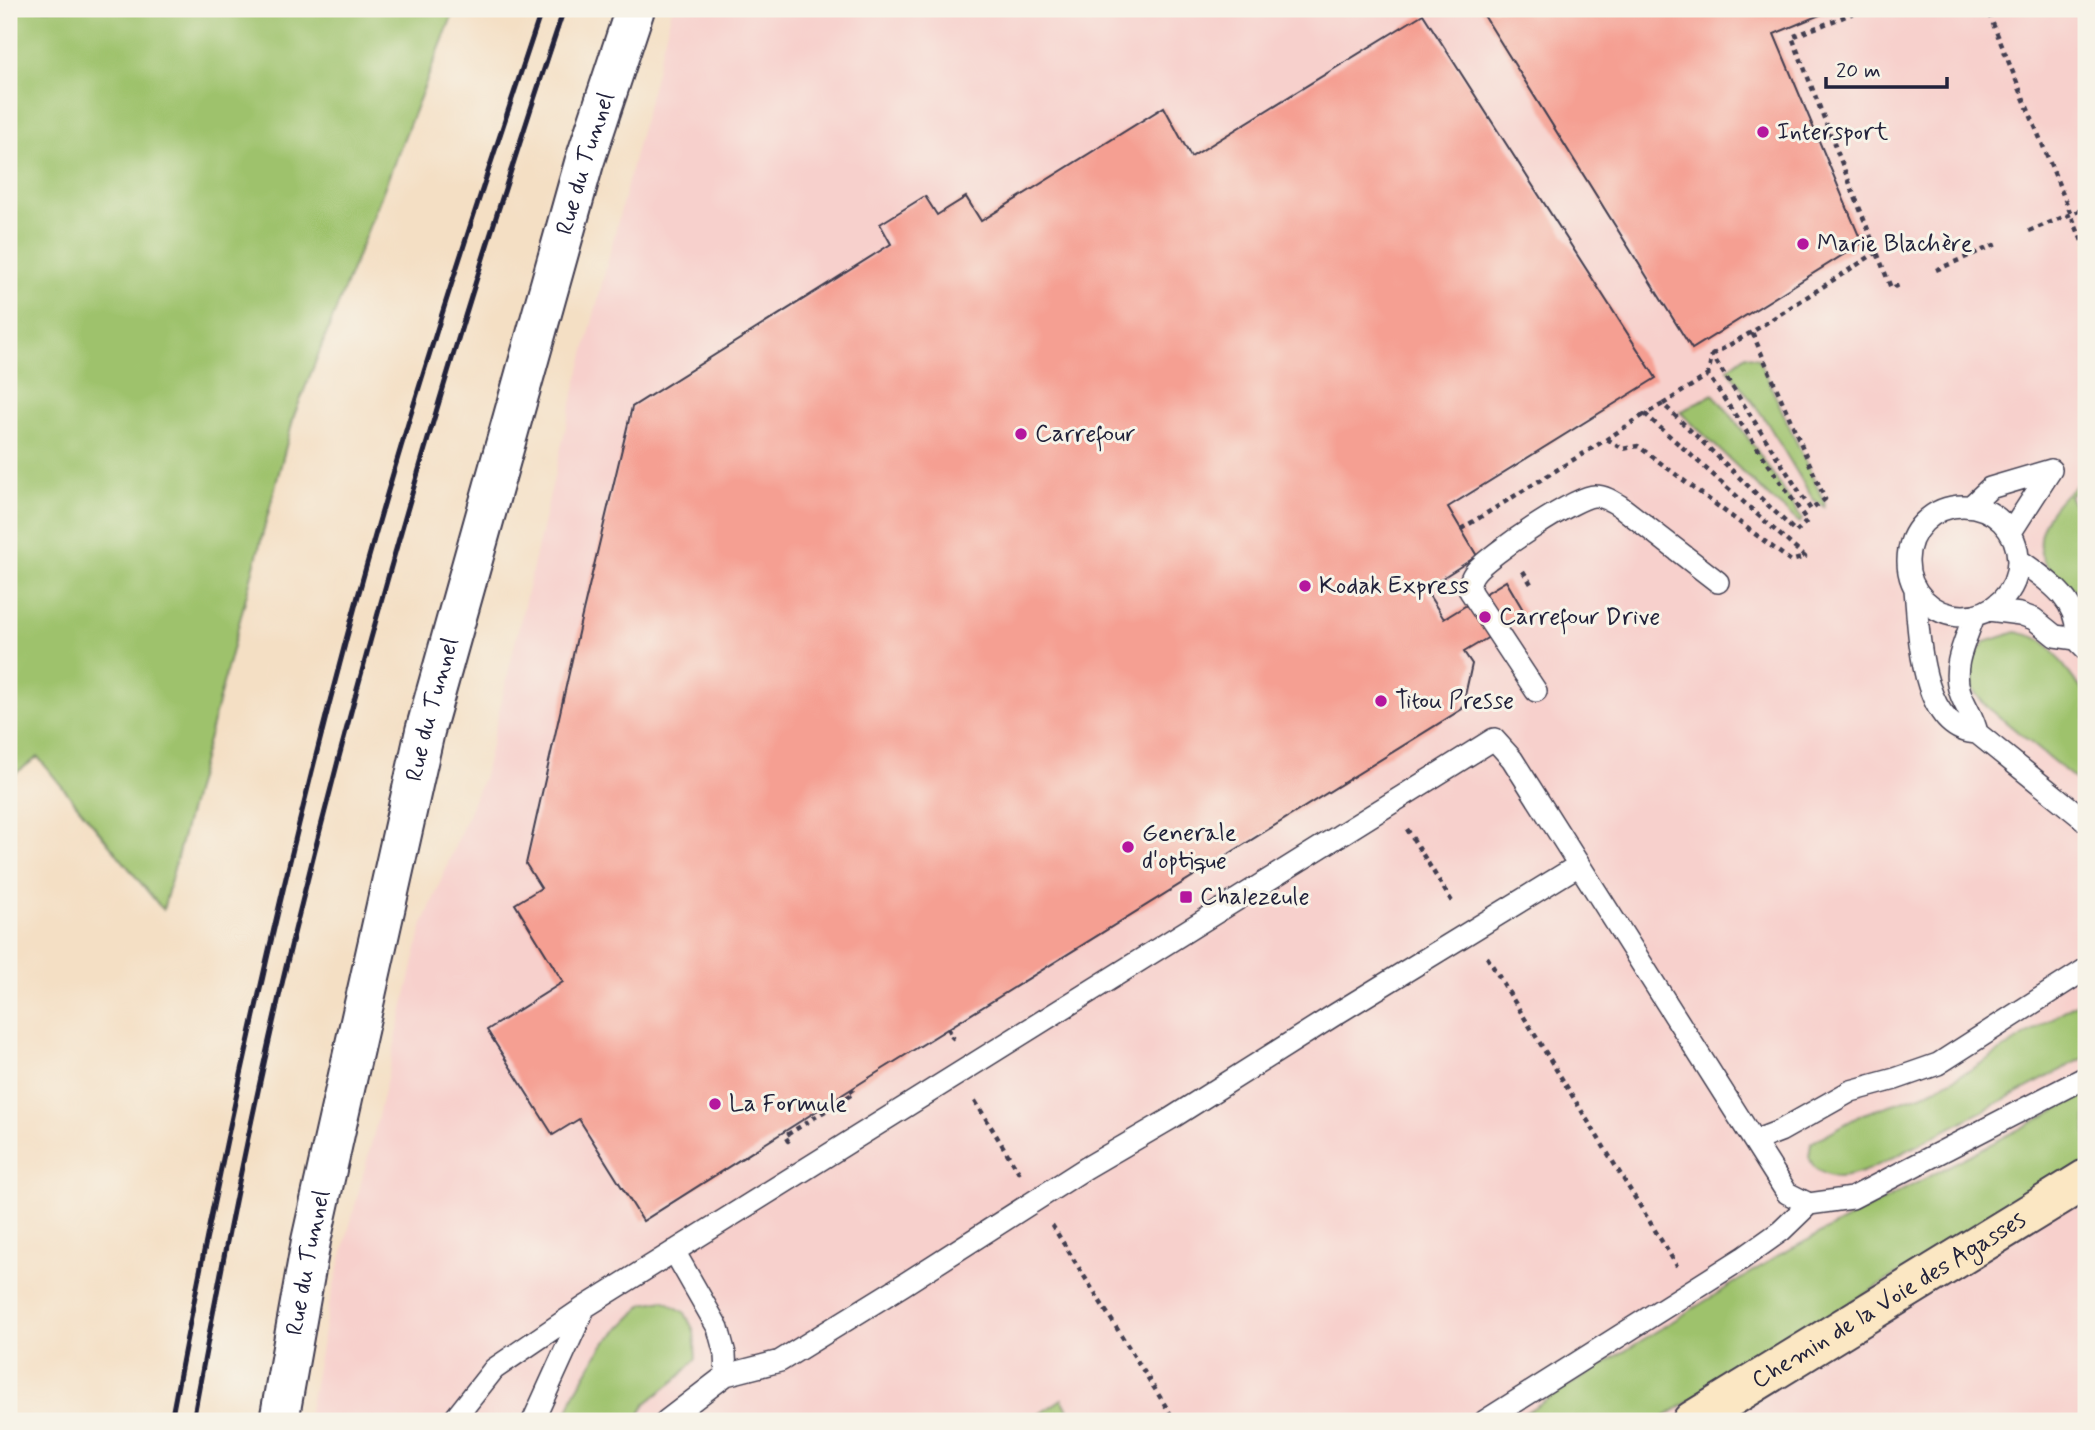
<svg xmlns="http://www.w3.org/2000/svg" width="2095" height="1430" font-family="Mynerve,sans-serif">
  <style>
    .built { fill: #f7d0cc }
    .green { fill: #9ec26c; stroke: #607254; stroke-width: 2 }
    .building { fill: #f59f92 }
    .lines { fill: none; stroke-linecap: round; stroke-linejoin: round }
    .lane-casing { stroke: #423e50; stroke-width: 24 }
    .street-casing { stroke: #423e50; stroke-width: 42 }
    .secondary-casing { stroke: #423e50; stroke-width: 42 }
    .path { stroke: #423e50; stroke-width: 4.5; stroke-dasharray: 5 5; stroke-linecap: butt }
    .lane { stroke: #fff; stroke-width: 21 }
    .street { stroke: #fff; stroke-width: 38 }
    .secondary { stroke: #fbe7c3; stroke-width: 38 }
    .rail { stroke: #22223b; stroke-width: 5 }
    .poi-dot { fill: #b5179e; stroke: #f7f3e8; stroke-width: 2.5 }
    .labels { text-anchor: middle; dominant-baseline: central; stroke-width: 6; stroke-linejoin: round; paint-order: stroke }
    .poi-label { font-size: 24px; fill: #22223b; stroke: #f7f3e8; text-anchor: start }
    .street-label { font-size: 24px; fill: #22223b; stroke: #f7f3e8 }
  </style>
  <rect width="100%" height="100%" fill="#f7f3e8"/>
  <filter id="ink" filterUnits="userSpaceOnUse"><feTurbulence type="fractalNoise" baseFrequency=".0143" numOctaves="2"/><feDisplacementMap in="SourceGraphic" scale="14" xChannelSelector="R" yChannelSelector="G"/><feConvolveMatrix kernelMatrix="1 2 1 2 8 2 1 2 1" color-interpolation-filters="sRGB"/></filter>
  <filter id="wash" filterUnits="userSpaceOnUse"><feTurbulence type="fractalNoise" baseFrequency=".00686" numOctaves="4" result="noise"/><feDisplacementMap in="SourceGraphic" scale="28" xChannelSelector="R" yChannelSelector="G"/><feGaussianBlur stdDeviation="1.57" result="paint"/><feColorMatrix in="noise" values="0 0 0 0 0 0 0 0 0 0 0 0 0 0 0 0 0 1.4 0 .05"/><feComposite in="paint" operator="in"/></filter>
  <g filter="url(#wash)">
    <rect width="100%" height="100%" fill="#f4dfc4"/>
    <path class="built" d="M 672,9 L 2086,9 L 2086,1421 L 307,1421 L 328,1309 L 375,1129 L 422,927 L 484,775 L 571,405 Z"/>
    <path class="green" d="M 9,9 L 455,9 L 294,416 L 163,910 L 38,757 L 9,778 Z
      M 1746,355 L 1758,358 L 1825,504 L 1824,507 L 1813,499 L 1765,419 L 1728,369 Z
      M 1713,394 C 1747,432 1774,476 1802,519 L 1800,523 L 1769,497 L 1680,412 Z
      M 2086,478 L 2086,486 L 2069,495 L 2086,537 L 2086,602 C 2076,586 2055,578 2046,564 C 2025,532 2061,494 2086,478 Z
      M 2016,632 C 2024,634 2036,636 2043,641 C 2061,655 2069,679 2086,693 L 2086,788 L 1985,705 L 1972,689 L 1969,664 L 1985,642 Z
      M 2086,997 L 2086,1057 L 1885,1162 C 1865,1171 1840,1185 1819,1171 C 1815,1169 1811,1162 1809,1157 L 1811,1143 L 1863,1114 L 1929,1092 L 1972,1069 Z
      M 2086,1094 L 2086,1163 L 1893,1277 L 1657,1421 L 1512,1421 L 1781,1254 Z
      M 664,1300 L 685,1313 L 694,1331 L 696,1359 L 677,1379 L 645,1404 L 637,1421 L 564,1421 L 576,1391 L 602,1346 L 644,1304 Z
      M 1062,1399 L 1074,1421 L 1029,1421 Z"/>
    <g id="blocks">
      <path class="building" d="M 1480,9 L 1834,9 L 1774,34 L 1862,243 L 1692,349 Z
        M 1423,14 L 1656,378 L 1448,507 L 1477,556 L 1425,589 L 1444,619 L 1506,581 L 1526,615 L 1464,652 L 1472,664 L 1462,709 L 875,1074 L 643,1221 L 579,1119 L 553,1135 L 487,1030 L 563,982 L 515,904 L 541,888 L 526,864 L 580,624 L 632,407 L 891,244 L 880,224 L 925,196 L 937,215 L 966,197 L 981,221 L 1164,107 L 1191,157 Z"/>
    </g>
  </g>
  <g filter="url(#ink)">
    <use href="#blocks" fill-opacity="0" stroke="#423e50" stroke-width="2"/>
    <g class="lines">
      <defs>
        <path id="lane" d="M1908 561a55 55 0 1 1 110 0a55 55 0 1 1-110 0Z
          M 1971,506 L 1990,488 L 2051,470
          M 2011,532 L 2051,470
          M 2019,560 C 2047,580 2081,601 2076,639
          M 1915,589 C 1919,631 1920,731 1977,733 L 2086,821
          M 1989,610 L 2020,614 L 2034,619 L 2055,636 L 2076,639 L 2086,649
          M 1974,616 C 1966,640 1951,666 1960,692 C 1965,707 1974,717 1977,733
          M 1536,691 L 1470,591 C 1470,582 1470,578 1476,571 C 1489,555 1577,495 1595,496 C 1604,496 1612,501 1620,506 L 1718,582
          M 1754,1141 L 1780,1131 L 1851,1091 L 1895,1079 L 1938,1064 L 2086,969
          M 726,1375 L 780,1361 L 903,1285 L 1086,1168 L 1170,1119 L 1336,1014 L 1579,865
          M 453,1421 L 494,1369 L 585,1307 L 1494,739 L 1512,759 L 1787,1193 L 1809,1204 L 1852,1198 L 2086,1077
          M 533,1421 L 584,1309
          M 666,1421 L 726,1375 L 725,1354 L 718,1328 L 674,1251
          M 1485,1421 L 1743,1258 L 1781,1231 L 1809,1204"/>
        <g id="street">
          <path id="s1" d="M 279,1421 L 311,1241 L 425,731 L 584,163 L 635,9"/>
        </g>
        <g id="secondary">
          <path id="s2" d="M 1692,1421 L 2086,1179"/>
        </g>
      </defs>
      <use href="#lane" class="lane-casing"/>
      <use href="#street" class="street-casing"/>
      <use href="#secondary" class="secondary-casing"/>
      <path class="path" d="M 1864,9 L 1792,37 L 1891,288 L 1902,284
        M 1989,14 L 2086,251
        M 2029,231 L 2086,208
        M 1936,270 L 1999,243
        M 1712,355 L 1752,332
        M 1663,404 L 1708,375
        M 1607,439 L 1623,449 L 1638,446 L 1791,561 L 1805,557 L 1645,414 L 1663,404 L 1796,532 L 1807,521 L 1708,375 L 1712,355 L 1811,510 L 1825,499 L 1752,332 L 1877,252
        M 1461,529 L 1607,439 L 1645,414
        M 1523,571 L 1531,584
        M 1407,829 L 1454,905
        M 1487,957 L 1677,1266
        M 948,1028 L 953,1037 L 951,1039
        M 975,1101 L 1020,1174
        M 789,1140 L 788,1141 L 785,1136 L 854,1093 L 851,1089
        M 1052,1225 L 1175,1421"/>
      <use href="#lane" class="lane"/>
      <use href="#street" class="street"/>
      <use href="#secondary" class="secondary"/>
      <path class="rail" d="M 171,1421 C 220,1159 277,898 346,640 C 403,427 472,218 542,9
        M 193,1421 C 222,1262 253,1103 291,946 C 368,630 460,318 564,9"/>
    </g>
  </g>
  <g class="poi-dot">
    <circle cx="1763" cy="132" r="7"/>
    <circle cx="1803" cy="244" r="7"/>
    <circle cx="1021" cy="434" r="7"/>
    <circle cx="1305" cy="586" r="7"/>
    <circle cx="1485" cy="617" r="7"/>
    <circle cx="1381" cy="701" r="7"/>
    <circle cx="1128" cy="847" r="7"/>
    <rect x="1179" y="890" width="14" height="14" rx="3.5"/>
    <circle cx="715" cy="1104" r="7"/>
  </g>
  <g class="labels">
    <g class="poi-label">
      <text x="1777" y="132">Intersport</text>
      <text x="1817" y="244">Marie Blachère</text>
      <text x="1035" y="434">Carrefour</text>
      <text x="1319" y="586">Kodak Express</text>
      <text x="1499" y="617">Carrefour Drive</text>
      <text x="1395" y="701">Titou Presse</text>
      <text x="1142" y="833">Generale<tspan x="1142" dy="28">d'optique</tspan></text>
      <text x="1200" y="897">Chalezeule</text>
      <text x="729" y="1104">La Formule</text>
    </g>
    <g class="street-label">
      <text stroke="none"><textPath href="#s1" startOffset="1295">Rue du Tunnel</textPath></text>
      <text stroke="none"><textPath href="#s1" startOffset="728">Rue du Tunnel</textPath></text>
      <text stroke="none"><textPath href="#s1" startOffset="161">Rue du Tunnel</textPath></text>
      <text stroke="none"><textPath href="#s2" startOffset="231">Chemin de la Voie des Agasses</textPath></text>
    </g>
  </g>
  <rect width="2095" height="1430" fill="none" stroke="#f7f3e8" stroke-width="35"/>
  <path d="M1826 77v10h121v-10" fill="none" stroke="#22223b" stroke-width="3.5"/>
  <text x="1836" y="77" font-size="21" fill="#22223b" stroke="#f7f3e8" stroke-width="5" paint-order="stroke">20 m</text>
</svg>
